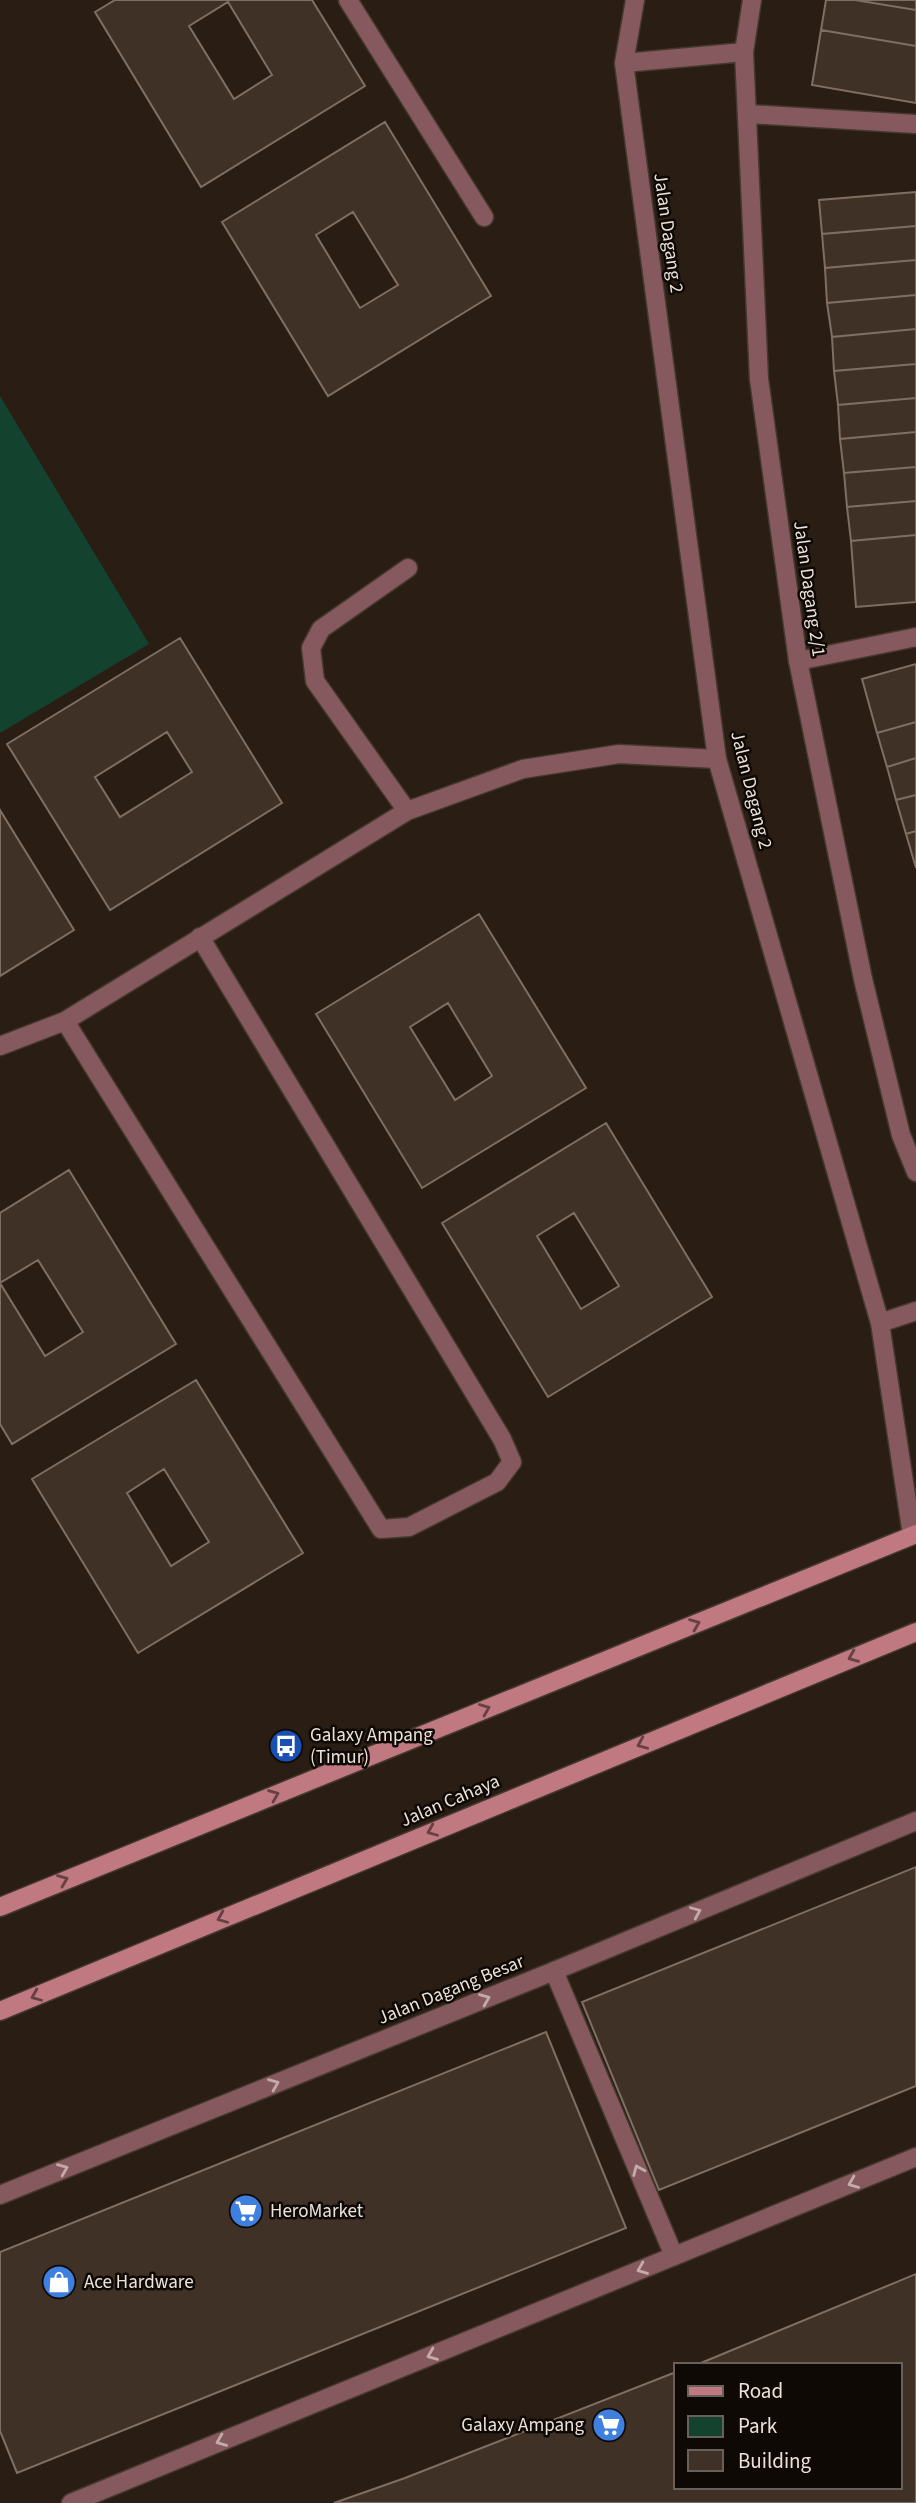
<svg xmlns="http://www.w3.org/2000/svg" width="916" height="2503" font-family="'Source Sans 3',sans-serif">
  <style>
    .green { fill: #13422f }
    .building { fill: #3f3126; stroke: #7f6f62; stroke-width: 2; fill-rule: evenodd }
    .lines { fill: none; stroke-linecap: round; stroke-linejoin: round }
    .lane-casing { stroke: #45392f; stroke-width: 21 }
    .street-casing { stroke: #45392f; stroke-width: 21 }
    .secondary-casing { stroke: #45392f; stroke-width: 21 }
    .lane { stroke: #86595e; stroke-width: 18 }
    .street { stroke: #86595e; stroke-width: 18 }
    .secondary { stroke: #c07881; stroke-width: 18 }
    .oneway { stroke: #674043 }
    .oneway2 { stroke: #c3aba9 }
    .labels { text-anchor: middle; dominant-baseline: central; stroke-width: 5; stroke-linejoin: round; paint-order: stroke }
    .street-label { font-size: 19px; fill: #ece2db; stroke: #0e0905 }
    .poi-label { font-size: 19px; fill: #ece2db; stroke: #0e0905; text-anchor: start }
  </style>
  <rect width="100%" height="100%" fill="#2a1d13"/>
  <path class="green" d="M 0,396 L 149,644 L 0,733 Z"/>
  <path class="building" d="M 115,0 L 312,0 L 365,86 L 201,187 L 95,12 ZM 228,2 L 272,75 L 234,99 L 189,26 Z
    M 826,0 L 855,0 L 916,10 L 916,46 L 821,30 Z
    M 855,0 L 916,0 L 916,10 Z
    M 821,30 L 916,46 L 916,103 L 812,85 Z
    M 385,122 L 491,296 L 328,396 L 222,222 ZM 353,212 L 398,285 L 360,308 L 316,235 Z
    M 916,192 L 916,226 L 822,234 L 819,200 Z
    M 916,226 L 916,260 L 825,268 L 822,234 Z
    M 916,260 L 916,295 L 827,303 L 825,268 Z
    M 916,295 L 916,329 L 832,337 L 827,303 Z
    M 916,329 L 916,364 L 834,371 L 832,337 Z
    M 916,364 L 916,398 L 838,405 L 834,371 Z
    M 916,398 L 916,432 L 840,439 L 838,405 Z
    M 916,432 L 916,467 L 844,473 L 840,439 Z
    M 916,467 L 916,501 L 847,507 L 844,473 Z
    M 916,501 L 916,535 L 851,541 L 847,507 Z
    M 916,535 L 916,602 L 856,607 L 851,541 Z
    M 180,638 L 282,803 L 110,910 L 7,744 ZM 167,732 L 192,772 L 120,817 L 95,777 Z
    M 916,664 L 916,722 L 877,733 L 862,679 Z
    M 916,722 L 916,758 L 887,767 L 877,733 Z
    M 916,758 L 916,795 L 896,800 L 887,767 Z
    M 916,795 L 916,831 L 906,834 L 896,800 Z
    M 0,810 L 74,930 L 0,976 Z
    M 916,831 L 916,868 L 906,834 Z
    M 479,914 L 586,1088 L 422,1188 L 316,1014 ZM 448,1003 L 492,1076 L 455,1100 L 410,1027 Z
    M 606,1123 L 712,1297 L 548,1397 L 442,1223 ZM 574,1213 L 619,1286 L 581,1309 L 537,1236 Z
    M 69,1170 L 176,1344 L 12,1444 L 0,1424 L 0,1213 ZM 38,1260 L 83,1332 L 45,1356 L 0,1283 Z
    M 196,1380 L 303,1553 L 138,1653 L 32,1479 ZM 164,1469 L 209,1542 L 171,1566 L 127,1493 Z
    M 916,1867 L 916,2086 L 659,2190 L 582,2002 Z
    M 546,2032 L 626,2228 L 17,2473 L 0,2431 L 0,2252 Z
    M 916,2274 L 916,2503 L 334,2503 L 405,2478 L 676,2372 L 676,2487 L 900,2487 L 900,2365 L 696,2365 Z"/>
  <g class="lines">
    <defs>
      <path id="lane" d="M 348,0 L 484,217
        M 748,114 L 916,124
        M 798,661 L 916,637
        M 407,811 L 315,681 L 311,648 L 321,629 L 408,568
        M 65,1021 L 381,1529 L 409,1527 L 497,1482 L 512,1462 L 502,1439 L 200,937
        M 0,1046 L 65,1021 L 407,811 L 523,769 L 619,754 L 717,759
        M 554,1971 L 674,2256"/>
      <path id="street" d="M 635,0 L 624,63 L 717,759 L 880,1323 L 912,1535
        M 752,0 L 744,52 L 759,379 L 798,661 L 863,979 L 901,1135 L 916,1172
        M 624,63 L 744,52
        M 880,1323 L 916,1311
        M 0,2195 L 554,1971 L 916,1821
        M 71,2503 L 916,2157"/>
      <path id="secondary" d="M 0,1907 L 916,1534
        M 0,2011 L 916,1632"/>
    </defs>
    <use href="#lane" class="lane-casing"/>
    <use href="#street" class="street-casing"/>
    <use href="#secondary" class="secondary-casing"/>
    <use href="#lane" class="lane"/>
    <use href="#street" class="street"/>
    <use href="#secondary" class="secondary"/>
  </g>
  <defs><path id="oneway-chevron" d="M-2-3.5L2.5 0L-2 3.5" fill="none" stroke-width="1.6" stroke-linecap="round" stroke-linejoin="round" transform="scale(1.75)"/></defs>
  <g class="oneway">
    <use href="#oneway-chevron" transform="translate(695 1624) rotate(-22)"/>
    <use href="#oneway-chevron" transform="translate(853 1657) rotate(158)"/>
    <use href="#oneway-chevron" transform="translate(485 1709) rotate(-22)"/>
    <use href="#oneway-chevron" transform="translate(642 1744) rotate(157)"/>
    <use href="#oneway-chevron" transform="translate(274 1795) rotate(-22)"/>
    <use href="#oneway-chevron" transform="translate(432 1831) rotate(157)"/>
    <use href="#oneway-chevron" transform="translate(63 1880) rotate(-22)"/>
    <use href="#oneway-chevron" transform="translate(222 1918) rotate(157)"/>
    <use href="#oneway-chevron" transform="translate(36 1996) rotate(157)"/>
  </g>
  <g class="oneway2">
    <use href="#oneway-chevron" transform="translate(696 1912) rotate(-23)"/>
    <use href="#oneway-chevron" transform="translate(485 1999) rotate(-22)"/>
    <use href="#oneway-chevron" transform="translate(274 2084) rotate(-22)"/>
    <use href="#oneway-chevron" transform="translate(63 2169) rotate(-22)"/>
    <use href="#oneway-chevron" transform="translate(638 2170) rotate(-113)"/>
    <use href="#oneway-chevron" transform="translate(853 2183) rotate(158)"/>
    <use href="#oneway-chevron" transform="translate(642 2269) rotate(158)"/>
    <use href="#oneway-chevron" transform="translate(432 2355) rotate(158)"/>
    <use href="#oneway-chevron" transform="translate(221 2441) rotate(158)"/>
  </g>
  <defs>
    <symbol id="bus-disc" viewBox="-11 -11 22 22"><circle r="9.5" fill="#1a4fb4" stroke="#0e0905"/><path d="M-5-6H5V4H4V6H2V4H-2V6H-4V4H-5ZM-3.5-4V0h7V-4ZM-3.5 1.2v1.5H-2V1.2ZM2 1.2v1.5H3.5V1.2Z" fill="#fff"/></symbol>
    <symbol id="supermarket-disc" viewBox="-11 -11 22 22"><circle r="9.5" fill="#3f7fe0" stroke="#0e0905"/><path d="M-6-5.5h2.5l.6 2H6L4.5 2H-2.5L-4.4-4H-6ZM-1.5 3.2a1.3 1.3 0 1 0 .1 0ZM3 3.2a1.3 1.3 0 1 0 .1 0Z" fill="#fff"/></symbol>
    <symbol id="shop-disc" viewBox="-11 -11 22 22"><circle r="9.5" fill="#3f7fe0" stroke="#0e0905"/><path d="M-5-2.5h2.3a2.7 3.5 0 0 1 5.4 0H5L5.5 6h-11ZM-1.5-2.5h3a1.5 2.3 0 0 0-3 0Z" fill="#fff"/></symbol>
  </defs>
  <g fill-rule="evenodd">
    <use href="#bus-disc" x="267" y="1727" width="38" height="38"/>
    <use href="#supermarket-disc" x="227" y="2192" width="38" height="38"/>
    <use href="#shop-disc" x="40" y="2263" width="38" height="38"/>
    <use href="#supermarket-disc" x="590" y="2406" width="38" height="38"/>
  </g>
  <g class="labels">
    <g class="street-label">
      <text transform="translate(668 233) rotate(82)">Jalan Dagang 2</text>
      <text transform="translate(809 589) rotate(82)">Jalan Dagang 2/1</text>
      <text transform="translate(751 790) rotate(76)">Jalan Dagang 2</text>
      <text transform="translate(450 1801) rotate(-23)">Jalan Cahaya</text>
      <text transform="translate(451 1990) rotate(-22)">Jalan Dagang Besar</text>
    </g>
    <g class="poi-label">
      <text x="310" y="1735">Galaxy Ampang<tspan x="310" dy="22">(Timur)</tspan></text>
      <text x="270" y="2211">HeroMarket</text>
      <text x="84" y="2282">Ace Hardware</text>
      <text x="584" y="2425" text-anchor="end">Galaxy Ampang</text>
    </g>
  </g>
  <rect x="674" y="2363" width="228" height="126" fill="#0e0905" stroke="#67605b" stroke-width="2"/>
  <rect x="688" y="2386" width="35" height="10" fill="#c07881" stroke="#67605b" stroke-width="2"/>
  <text x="738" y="2398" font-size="21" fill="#ece2db">Road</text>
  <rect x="688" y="2416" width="35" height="21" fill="#13422f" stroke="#67605b" stroke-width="2"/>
  <text x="738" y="2433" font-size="21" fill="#ece2db">Park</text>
  <rect x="688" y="2450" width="35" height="21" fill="#3f3126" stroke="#67605b" stroke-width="2"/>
  <text x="738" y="2468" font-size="21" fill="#ece2db">Building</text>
</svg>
